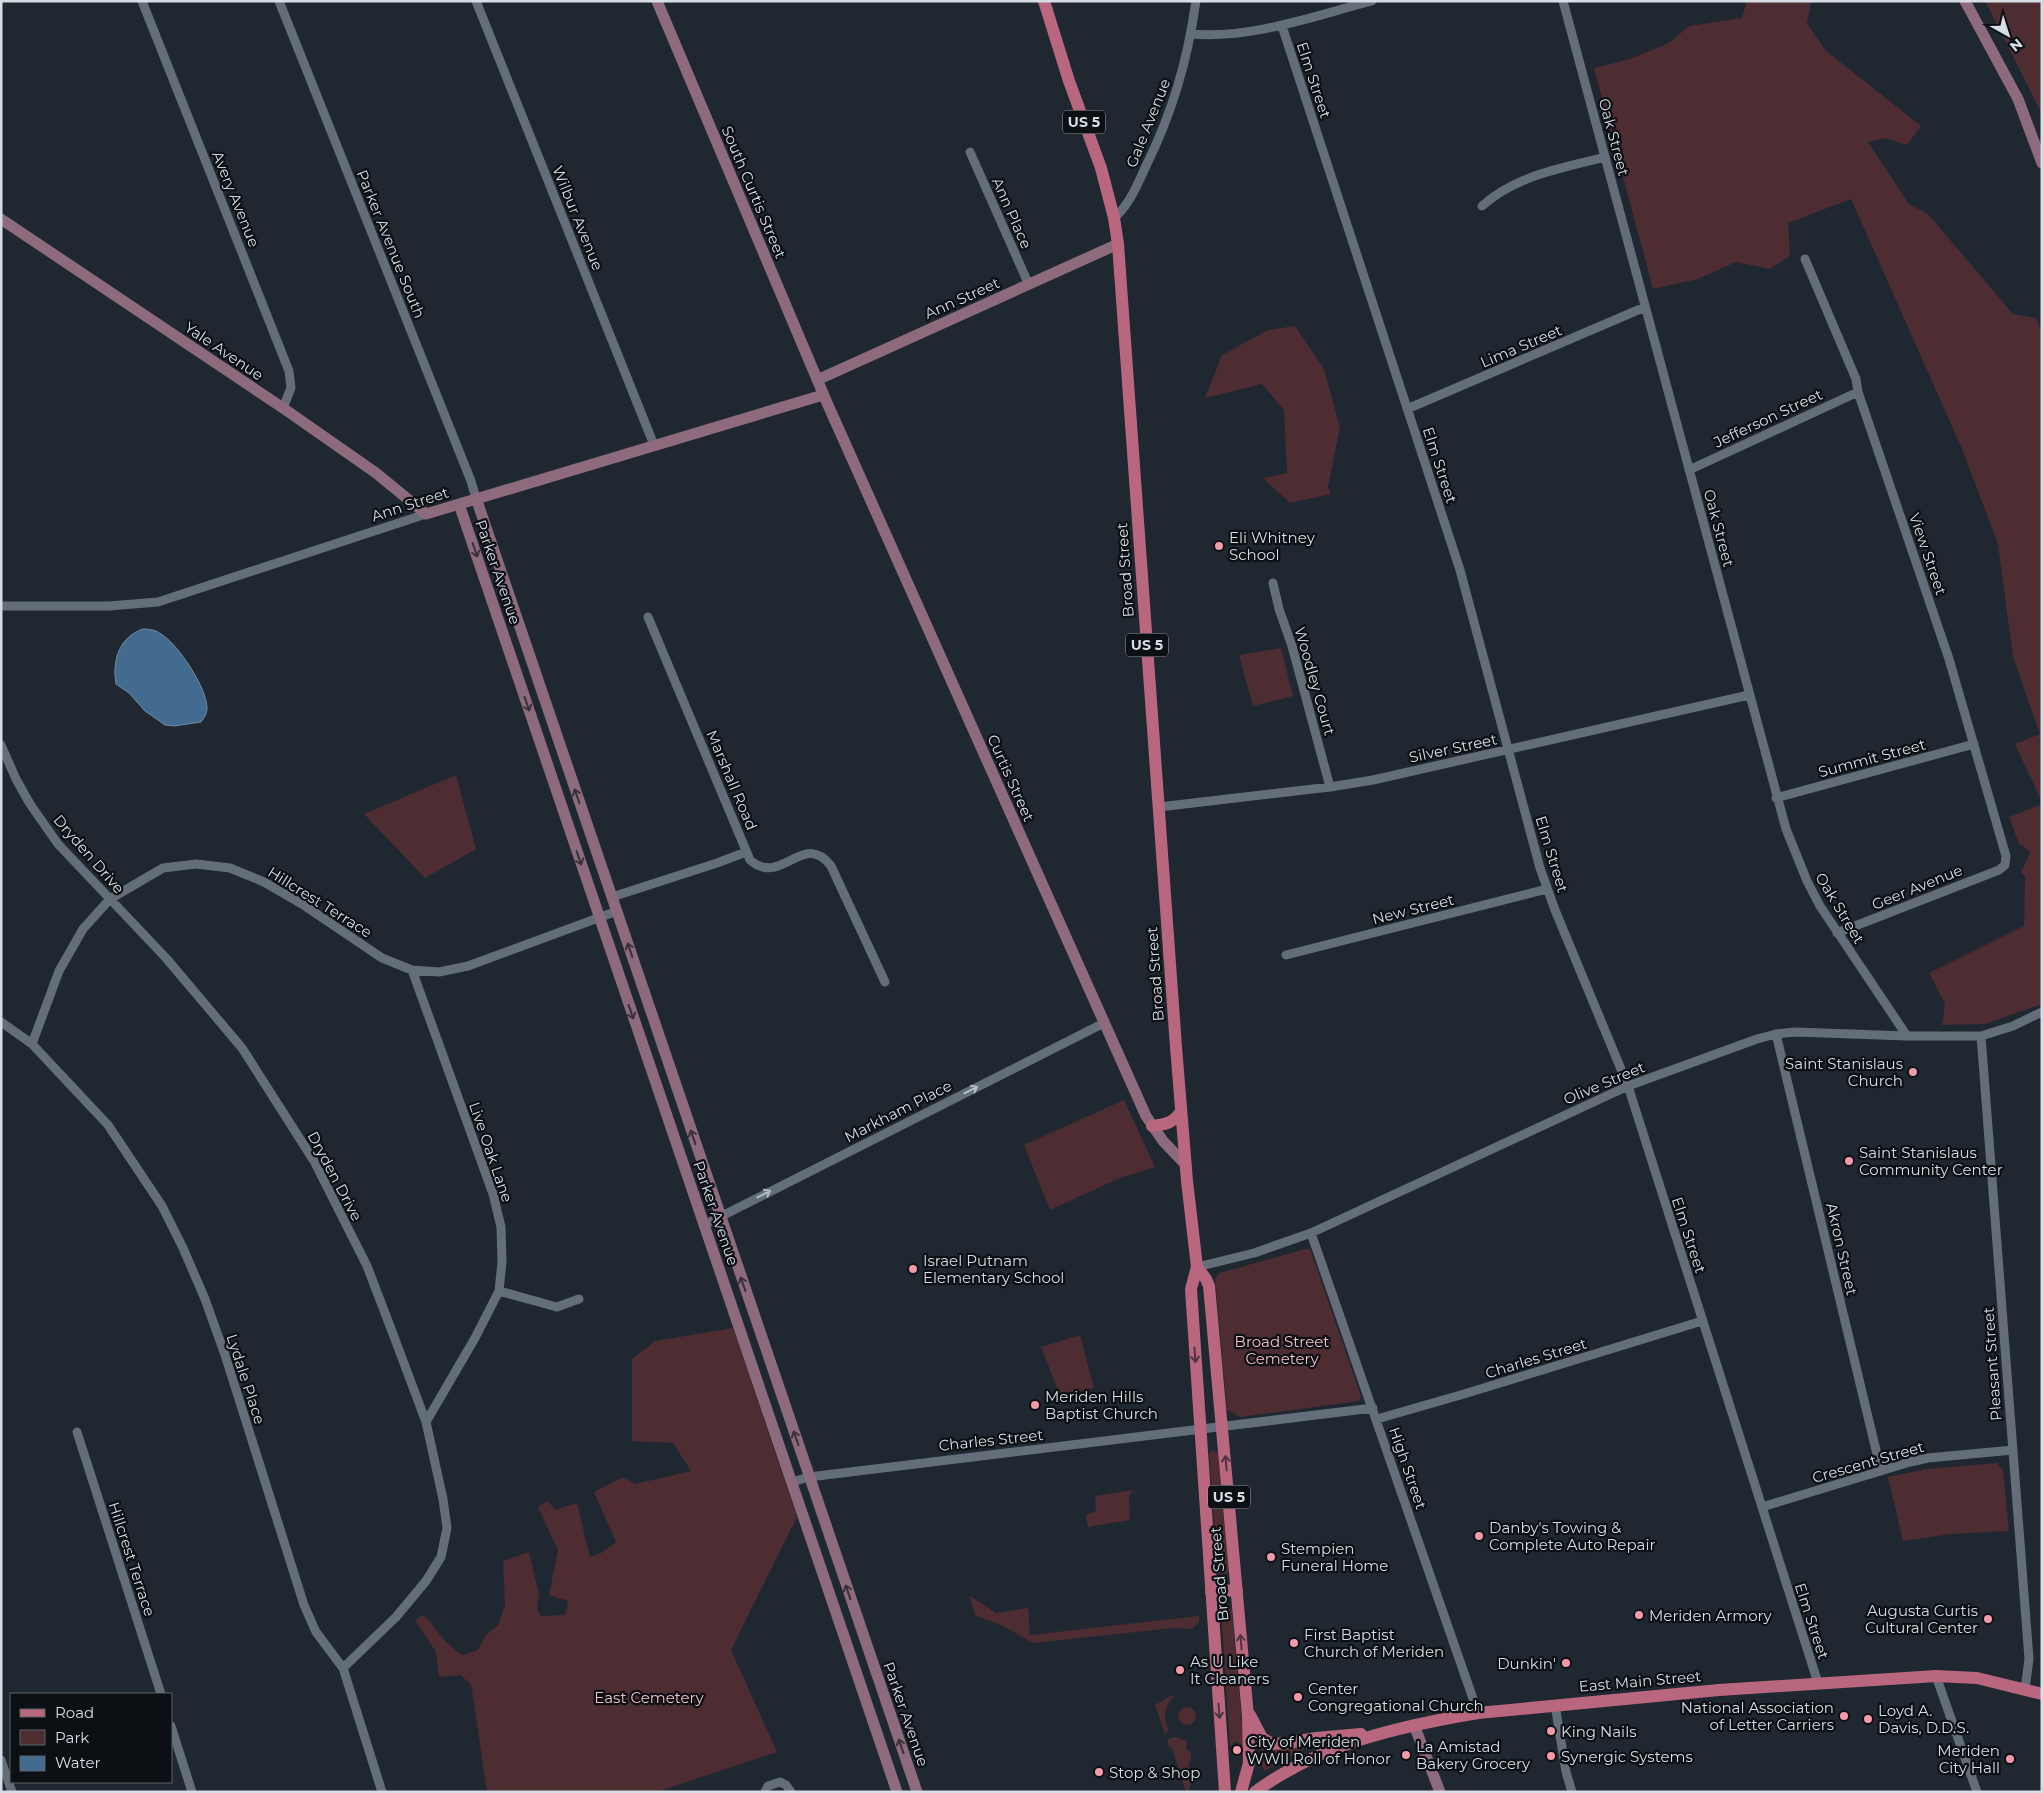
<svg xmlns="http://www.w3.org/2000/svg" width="2043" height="1793" font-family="Montserrat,sans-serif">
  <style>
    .green { fill: #4d2c32 }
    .water { fill: #436a8f; stroke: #6f8ca8 }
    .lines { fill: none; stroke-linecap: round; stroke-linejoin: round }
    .street { stroke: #636e79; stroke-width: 9 }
    .secondary { stroke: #8e6b7c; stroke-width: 11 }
    .primary { stroke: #b8677f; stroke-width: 12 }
    .oneway { stroke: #3a3038 }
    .oneway2 { stroke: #b4bcc4 }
    .oneway3 { stroke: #51333f }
    .poi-dot { fill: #f39aa9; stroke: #0c1014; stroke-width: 2 }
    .labels { text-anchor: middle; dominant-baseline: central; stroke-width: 4.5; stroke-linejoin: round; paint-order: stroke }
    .shield { fill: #0c1014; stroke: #9aa0a6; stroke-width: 1 }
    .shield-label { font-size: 14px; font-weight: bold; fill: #d7dde4 }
    .street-label { font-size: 15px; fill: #d7dde4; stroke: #0c1014 }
    .poi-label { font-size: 15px; fill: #d7dde4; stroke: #0c1014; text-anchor: start }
    .park-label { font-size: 15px; fill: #f4bfc6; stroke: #0c1014 }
  </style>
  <rect width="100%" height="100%" fill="#1f2831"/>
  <path class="green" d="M 1747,1 L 1811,1 L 1807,23 L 1825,50 L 1921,126 L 1907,145 L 1886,138 L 1868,142 L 1909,204 L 1928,214 L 2013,314 L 2036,318 L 2042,333 L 2042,802 L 2015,744 L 2040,734 L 2013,657 L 1998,544 L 1962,449 L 1851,199 L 1788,223 L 1790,256 L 1770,269 L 1736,262 L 1698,279 L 1653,289 L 1594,68 L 1627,60 L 1669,43 L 1689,26 L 1742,18 Z
    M 1985,1 L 2042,1 L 2042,114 Z
    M 1295,326 L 1324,369 L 1340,427 L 1328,487 L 1331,494 L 1290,503 L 1263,478 L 1287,473 L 1284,410 L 1262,384 L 1205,398 L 1222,355 L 1268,330 Z
    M 1281,648 L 1293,696 L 1253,706 L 1239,655 Z
    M 456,775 L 476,849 L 425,878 L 364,814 Z
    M 2042,804 L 2042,1004 L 1985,1024 L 1942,1025 L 1945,1004 L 1929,973 L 2024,926 L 2025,877 L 2021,872 L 2031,852 L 2019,844 L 2009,817 Z
    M 1124,1100 L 1155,1167 L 1120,1178 L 1050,1210 L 1024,1145 Z
    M 1305,1249 L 1310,1249 L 1361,1396 L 1359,1401 L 1241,1417 L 1227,1410 L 1215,1279 L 1220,1273 Z
    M 733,1328 L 797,1517 L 731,1650 L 777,1752 L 656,1792 L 487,1792 L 471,1684 L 460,1675 L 439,1677 L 436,1652 L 415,1620 L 422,1615 L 427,1618 L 446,1642 L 462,1655 L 478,1650 L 486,1635 L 498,1625 L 505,1605 L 503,1561 L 529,1552 L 539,1594 L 537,1610 L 541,1616 L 565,1615 L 568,1601 L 549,1595 L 558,1550 L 538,1507 L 548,1501 L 555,1510 L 577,1503 L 590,1557 L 601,1553 L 616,1542 L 594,1492 L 623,1477 L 635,1484 L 691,1471 L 673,1443 L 632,1441 L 632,1359 L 655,1341 Z
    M 1080,1335 L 1094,1388 L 1060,1395 L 1041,1347 Z
    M 1212,1450 L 1217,1452 L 1218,1454 L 1229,1571 L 1225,1576 L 1221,1576 L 1218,1572 L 1209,1455 Z
    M 1997,1463 L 2003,1470 L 2009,1531 L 1951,1534 L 1903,1541 L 1888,1477 L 1927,1469 Z
    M 1134,1490 L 1129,1495 L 1130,1520 L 1088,1527 L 1086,1515 L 1096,1511 L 1095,1496 Z
    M 969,1595 L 996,1613 L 1028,1608 L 1030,1635 L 1199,1616 L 1199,1622 L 1192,1629 L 1173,1628 L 1033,1643 L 1003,1626 L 975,1615 Z
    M 1227,1605 L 1230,1606 L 1232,1611 L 1244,1747 L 1238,1742 L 1233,1743 L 1230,1747 L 1221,1609 L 1223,1606 Z
    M 1173,1695 L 1174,1697 C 1163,1706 1163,1719 1169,1731 L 1165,1734 L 1155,1705 Z
    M1178 1716a9 9 0 1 1 18 0a9 9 0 1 1-18 0Z
    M 1174,1737 L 1187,1741 L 1186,1748 L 1191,1754 L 1191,1759 L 1188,1765 L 1194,1779 L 1189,1788 L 1189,1792 L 1186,1792 L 1172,1748 L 1169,1747 L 1167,1740 Z
    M 1261,1745 C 1274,1755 1295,1747 1311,1745 L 1265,1771 L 1262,1766 Z"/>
  <path class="water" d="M 143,629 C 150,629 156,630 161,634 C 178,644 207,688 207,708 C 207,714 204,718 201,722 L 174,726 L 165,725 L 145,711 L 129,693 L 116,684 C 112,661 119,637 143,629 Z"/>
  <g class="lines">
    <path class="street" d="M 142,1 L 289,371 L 291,388 L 283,408
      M 279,1 L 471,481 L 476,498
      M 476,1 L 654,445
      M 1563,1 L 1786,829 L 1807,881 L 1820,906 L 1907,1036
      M 1282,26 L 1460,570 L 1540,868 L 1555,910 L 1628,1086 L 1818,1683
      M 1191,34 C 1253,39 1313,16 1372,1
      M 970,152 L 1029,285
      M 1482,206 C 1517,175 1560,169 1605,157
      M 1114,218 C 1130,204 1137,185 1146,166 C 1173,111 1187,62 1196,1
      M 1805,259 L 1856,379 L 1858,392 L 1949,659 L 2006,856 L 2005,865 L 1999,870 L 1837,933
      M 1407,409 L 1645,307
      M 1689,470 L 1858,392
      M 1273,583 L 1279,609 L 1292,646 L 1330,787
      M 1,606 L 109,606 L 158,602 L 426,514
      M 648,617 L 750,860 C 781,888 803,829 831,866 L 885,982
      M 1,745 L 16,779 L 30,804 L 58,844 L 166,958 L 242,1048 L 314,1161 L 367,1266 L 393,1334 L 426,1422 L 443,1499 L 447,1528 L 441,1557 L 426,1581 L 396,1617 L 343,1668
      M 1776,798 L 1974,744
      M 1159,807 L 1330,787 L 1373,780 L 1749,695
      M 612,897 L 717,863 L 746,852
      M 1286,955 L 1547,889
      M 412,970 L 493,1194 L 501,1227 L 502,1262 L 499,1291 L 475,1338 L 426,1422
      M 1,1022 L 32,1044 L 108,1125 L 162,1206 L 183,1248 L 205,1299 L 225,1355 L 304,1605 L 316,1632 L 343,1668 L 382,1792
      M 1776,1034 L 1881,1471
      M 1981,1036 L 2029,1659 L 2025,1689
      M 32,1044 L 59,971 L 83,929 L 110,899 L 163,868 L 196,864 L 230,868 L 264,882 L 302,904 L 382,958 L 412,970 L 439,972 L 468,966 L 617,911
      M 704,1225 L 1104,1023
      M 1311,1233 L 1478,1713
      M 1197,1267 L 1254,1253 L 1311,1233 L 1628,1086 L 1757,1039 L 1776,1034 L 1795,1032 L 1907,1036 L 1981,1036 L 2013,1026 L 2042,1012
      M 499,1291 L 557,1307 L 579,1299
      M 1377,1419 L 1464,1394 L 1702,1321
      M 77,1432 L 161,1694
      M 792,1482 L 809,1477 L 1373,1408
      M 1762,1507 L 1910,1462 L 1928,1458 L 2013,1450
      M 1936,1676 L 1977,1792
      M 1555,1705 L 1566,1772 L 1572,1792
      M 171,1726 L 192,1792
      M 1,1760 L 12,1792
      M 765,1792 L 768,1786 L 780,1782 L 786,1785 L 791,1792"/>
    <path class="secondary" d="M 657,1 L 828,405 L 1146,1116 L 1163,1141 L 1186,1165
      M 1965,1 L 2018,99 L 2042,163
      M 1,219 L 283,408 L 376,473 L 426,514 L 823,395
      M 817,380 L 1118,244
      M 476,498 L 917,1792
      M 459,504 L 897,1792
      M 1414,1725 L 1440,1792"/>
    <path class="primary" d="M 1044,1 L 1069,81 L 1101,168 L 1114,218 L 1118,244 L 1176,1047 L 1187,1181 L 1197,1267 L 1191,1289 L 1225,1792
      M 1152,1126 C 1166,1124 1174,1123 1181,1111
      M 1197,1267 L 1206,1279 L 1209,1286 L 1248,1716 L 1249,1763 L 1241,1792
      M 1211,1592 L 1237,1590
      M 1250,1715 L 1262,1738 L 1272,1744 L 1288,1743 L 1316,1738 L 1361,1734
      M 1255,1792 C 1320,1744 1400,1726 1478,1713 L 1719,1690 L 1936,1676 L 1977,1678 L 2042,1694"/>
  </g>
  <defs><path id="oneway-shaft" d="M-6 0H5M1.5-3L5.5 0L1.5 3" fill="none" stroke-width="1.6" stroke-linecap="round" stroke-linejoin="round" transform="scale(1.25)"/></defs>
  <g class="oneway">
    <use href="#oneway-shaft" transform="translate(475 550) rotate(71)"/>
    <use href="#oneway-shaft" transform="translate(527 704) rotate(71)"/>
    <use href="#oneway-shaft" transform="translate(577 796) rotate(-109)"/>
    <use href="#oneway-shaft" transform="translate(579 858) rotate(71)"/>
    <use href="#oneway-shaft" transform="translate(630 950) rotate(-109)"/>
    <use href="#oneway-shaft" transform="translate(631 1012) rotate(71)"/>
    <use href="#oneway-shaft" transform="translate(693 1137) rotate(-109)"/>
    <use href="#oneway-shaft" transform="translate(743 1284) rotate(-109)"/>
    <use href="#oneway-shaft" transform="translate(796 1438) rotate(-109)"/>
    <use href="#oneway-shaft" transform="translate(848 1592) rotate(-109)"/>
    <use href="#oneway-shaft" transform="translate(901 1746) rotate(-109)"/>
  </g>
  <g class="oneway2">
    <use href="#oneway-shaft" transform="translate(971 1090) rotate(-27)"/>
    <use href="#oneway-shaft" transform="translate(764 1194) rotate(-27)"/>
  </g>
  <g class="oneway3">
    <use href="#oneway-shaft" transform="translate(1195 1355) rotate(86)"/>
    <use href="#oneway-shaft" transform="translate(1226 1463) rotate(-95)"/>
    <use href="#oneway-shaft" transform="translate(1241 1642) rotate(-95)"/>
    <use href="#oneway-shaft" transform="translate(1219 1711) rotate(86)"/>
  </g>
  <g class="poi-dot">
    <circle cx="1219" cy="546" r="5"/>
    <circle cx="1913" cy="1072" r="5"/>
    <circle cx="1849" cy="1161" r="5"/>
    <circle cx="913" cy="1269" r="5"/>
    <circle cx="1035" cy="1405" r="5"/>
    <circle cx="1479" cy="1536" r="5"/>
    <circle cx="1271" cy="1557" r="5"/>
    <circle cx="1639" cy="1615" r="5"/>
    <circle cx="1988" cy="1619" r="5"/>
    <circle cx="1294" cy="1643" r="5"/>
    <circle cx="1566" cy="1663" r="5"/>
    <circle cx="1180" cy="1670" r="5"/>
    <circle cx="1298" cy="1697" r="5"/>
    <circle cx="1844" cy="1716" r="5"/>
    <circle cx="1868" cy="1719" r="5"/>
    <circle cx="1551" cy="1731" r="5"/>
    <circle cx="1237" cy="1750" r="5"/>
    <circle cx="1406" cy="1755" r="5"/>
    <circle cx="1551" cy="1756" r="5"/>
    <circle cx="2010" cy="1759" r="5"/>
    <circle cx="1099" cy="1772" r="5"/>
  </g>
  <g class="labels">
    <g class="shield">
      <rect x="1063" y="110.5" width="42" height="23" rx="4"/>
      <rect x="1126" y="633.5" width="42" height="23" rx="4"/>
      <rect x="1208" y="1485.5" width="42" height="23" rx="4"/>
    </g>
    <g class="shield-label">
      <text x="1084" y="122">US 5</text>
      <text x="1147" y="645">US 5</text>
      <text x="1229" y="1497">US 5</text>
    </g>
    <g class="street-label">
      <text transform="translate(1314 80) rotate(72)">Elm Street</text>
      <text transform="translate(1148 123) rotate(-68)">Gale Avenue</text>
      <text transform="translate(1614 137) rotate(75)">Oak Street</text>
      <text transform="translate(754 192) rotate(67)">South Curtis Street</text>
      <text transform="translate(236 199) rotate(68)">Avery Avenue</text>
      <text transform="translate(1012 213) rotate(66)">Ann Place</text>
      <text transform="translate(578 218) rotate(68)">Wilbur Avenue</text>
      <text transform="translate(391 244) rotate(68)">Parker Avenue South</text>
      <text transform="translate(962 298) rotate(-24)">Ann Street</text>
      <text transform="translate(1521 346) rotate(-23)">Lima Street</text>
      <text transform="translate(224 351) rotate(34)">Yale Avenue</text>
      <text transform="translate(1768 418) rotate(-25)">Jefferson Street</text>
      <text transform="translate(1440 465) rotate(72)">Elm Street</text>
      <text transform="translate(410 504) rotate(-18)">Ann Street</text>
      <text transform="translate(1719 528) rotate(75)">Oak Street</text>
      <text transform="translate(1928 554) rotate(71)">View Street</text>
      <text transform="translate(1125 570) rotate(-94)">Broad Street</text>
      <text transform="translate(498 572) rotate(71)">Parker Avenue</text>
      <text transform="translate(1315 681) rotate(74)">Woodley Court</text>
      <text transform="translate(1453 748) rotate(-12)">Silver Street</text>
      <text transform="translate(1872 758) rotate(-15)">Summit Street</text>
      <text transform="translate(1011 778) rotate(66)">Curtis Street</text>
      <text transform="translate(732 780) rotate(67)">Marshall Road</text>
      <text transform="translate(89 854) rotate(49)">Dryden Drive</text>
      <text transform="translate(1552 854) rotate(73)">Elm Street</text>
      <text transform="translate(1917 887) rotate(-22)">Geer Avenue</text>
      <text transform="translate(320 902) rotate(32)">Hillcrest Terrace</text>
      <text transform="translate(1840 908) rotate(59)">Oak Street</text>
      <text transform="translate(1413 909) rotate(-14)">New Street</text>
      <text transform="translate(1155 974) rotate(-94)">Broad Street</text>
      <text transform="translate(1604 1083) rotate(-23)">Olive Street</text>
      <text transform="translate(898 1111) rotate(-27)">Markham Place</text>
      <text transform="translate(491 1152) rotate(71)">Live Oak Lane</text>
      <text transform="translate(335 1176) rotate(62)">Dryden Drive</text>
      <text transform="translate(716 1213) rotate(71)">Parker Avenue</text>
      <text transform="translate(1689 1235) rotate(72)">Elm Street</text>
      <text transform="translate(1842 1249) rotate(77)">Akron Street</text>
      <text transform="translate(1536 1358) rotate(-17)">Charles Street</text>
      <text transform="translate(1992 1364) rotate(-94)">Pleasant Street</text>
      <text transform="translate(246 1379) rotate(72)">Lydale Place</text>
      <text transform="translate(991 1440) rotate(-6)">Charles Street</text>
      <text transform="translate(1868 1462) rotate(-16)">Crescent Street</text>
      <text transform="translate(1408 1468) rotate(71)">High Street</text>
      <text transform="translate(132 1559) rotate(72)">Hillcrest Terrace</text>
      <text transform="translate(1219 1574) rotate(-95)">Broad Street</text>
      <text transform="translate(1812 1621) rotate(72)">Elm Street</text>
      <text transform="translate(1640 1681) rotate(-5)">East Main Street</text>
      <text transform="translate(906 1714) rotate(71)">Parker Avenue</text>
    </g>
    <g class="poi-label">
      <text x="1229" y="537">Eli Whitney<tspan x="1229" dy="17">School</tspan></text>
      <text x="1903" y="1063" text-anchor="end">Saint Stanislaus<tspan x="1903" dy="17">Church</tspan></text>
      <text x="1859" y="1152">Saint Stanislaus<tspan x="1859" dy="17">Community Center</tspan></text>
      <text x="923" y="1260">Israel Putnam<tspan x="923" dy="17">Elementary School</tspan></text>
      <text x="1045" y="1396">Meriden Hills<tspan x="1045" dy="17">Baptist Church</tspan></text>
      <text x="1489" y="1527">Danby's Towing &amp;<tspan x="1489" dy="17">Complete Auto Repair</tspan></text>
      <text x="1281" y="1548">Stempien<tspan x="1281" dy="17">Funeral Home</tspan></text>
      <text x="1978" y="1610" text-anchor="end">Augusta Curtis<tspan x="1978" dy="17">Cultural Center</tspan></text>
      <text x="1649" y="1615">Meriden Armory</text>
      <text x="1304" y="1634">First Baptist<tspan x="1304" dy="17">Church of Meriden</tspan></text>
      <text x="1190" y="1661">As U Like<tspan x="1190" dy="17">It Cleaners</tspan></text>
      <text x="1556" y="1663" text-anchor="end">Dunkin'</text>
      <text x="1308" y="1688">Center<tspan x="1308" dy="17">Congregational Church</tspan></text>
      <text x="1834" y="1707" text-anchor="end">National Association<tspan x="1834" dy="17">of Letter Carriers</tspan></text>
      <text x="1878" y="1710">Loyd A.<tspan x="1878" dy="17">Davis, D.D.S.</tspan></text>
      <text x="1561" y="1731">King Nails</text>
      <text x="1247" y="1741">City of Meriden<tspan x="1247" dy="17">WWII Roll of Honor</tspan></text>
      <text x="1416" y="1746">La Amistad<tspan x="1416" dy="17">Bakery Grocery</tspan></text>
      <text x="2000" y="1750" text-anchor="end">Meriden<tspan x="2000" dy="17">City Hall</tspan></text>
      <text x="1561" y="1756">Synergic Systems</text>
      <text x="1109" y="1772">Stop &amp; Shop</text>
    </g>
    <g class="park-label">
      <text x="1282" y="1341">Broad Street<tspan x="1282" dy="17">Cemetery</tspan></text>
      <text x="649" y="1697">East Cemetery</text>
    </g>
  </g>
  <rect width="2043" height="1793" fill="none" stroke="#d7dde4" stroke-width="5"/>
  <rect x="10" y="1693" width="162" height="90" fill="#0c1014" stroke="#5d6267"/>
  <rect x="20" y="1709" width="25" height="8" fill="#b8677f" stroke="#5d6267"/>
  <text x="55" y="1718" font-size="15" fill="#d7dde4">Road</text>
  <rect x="20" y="1730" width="25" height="15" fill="#4d2c32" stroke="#5d6267"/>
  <text x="55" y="1743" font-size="15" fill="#d7dde4">Park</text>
  <rect x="20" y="1756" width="25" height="15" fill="#436a8f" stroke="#5d6267"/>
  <text x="55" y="1768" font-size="15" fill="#d7dde4">Water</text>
  <g transform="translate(2008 35) rotate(141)" stroke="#0c1014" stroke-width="4" paint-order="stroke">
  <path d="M0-4L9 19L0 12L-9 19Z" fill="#d7dde4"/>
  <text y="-8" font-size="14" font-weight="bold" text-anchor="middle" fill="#d7dde4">N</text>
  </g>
</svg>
